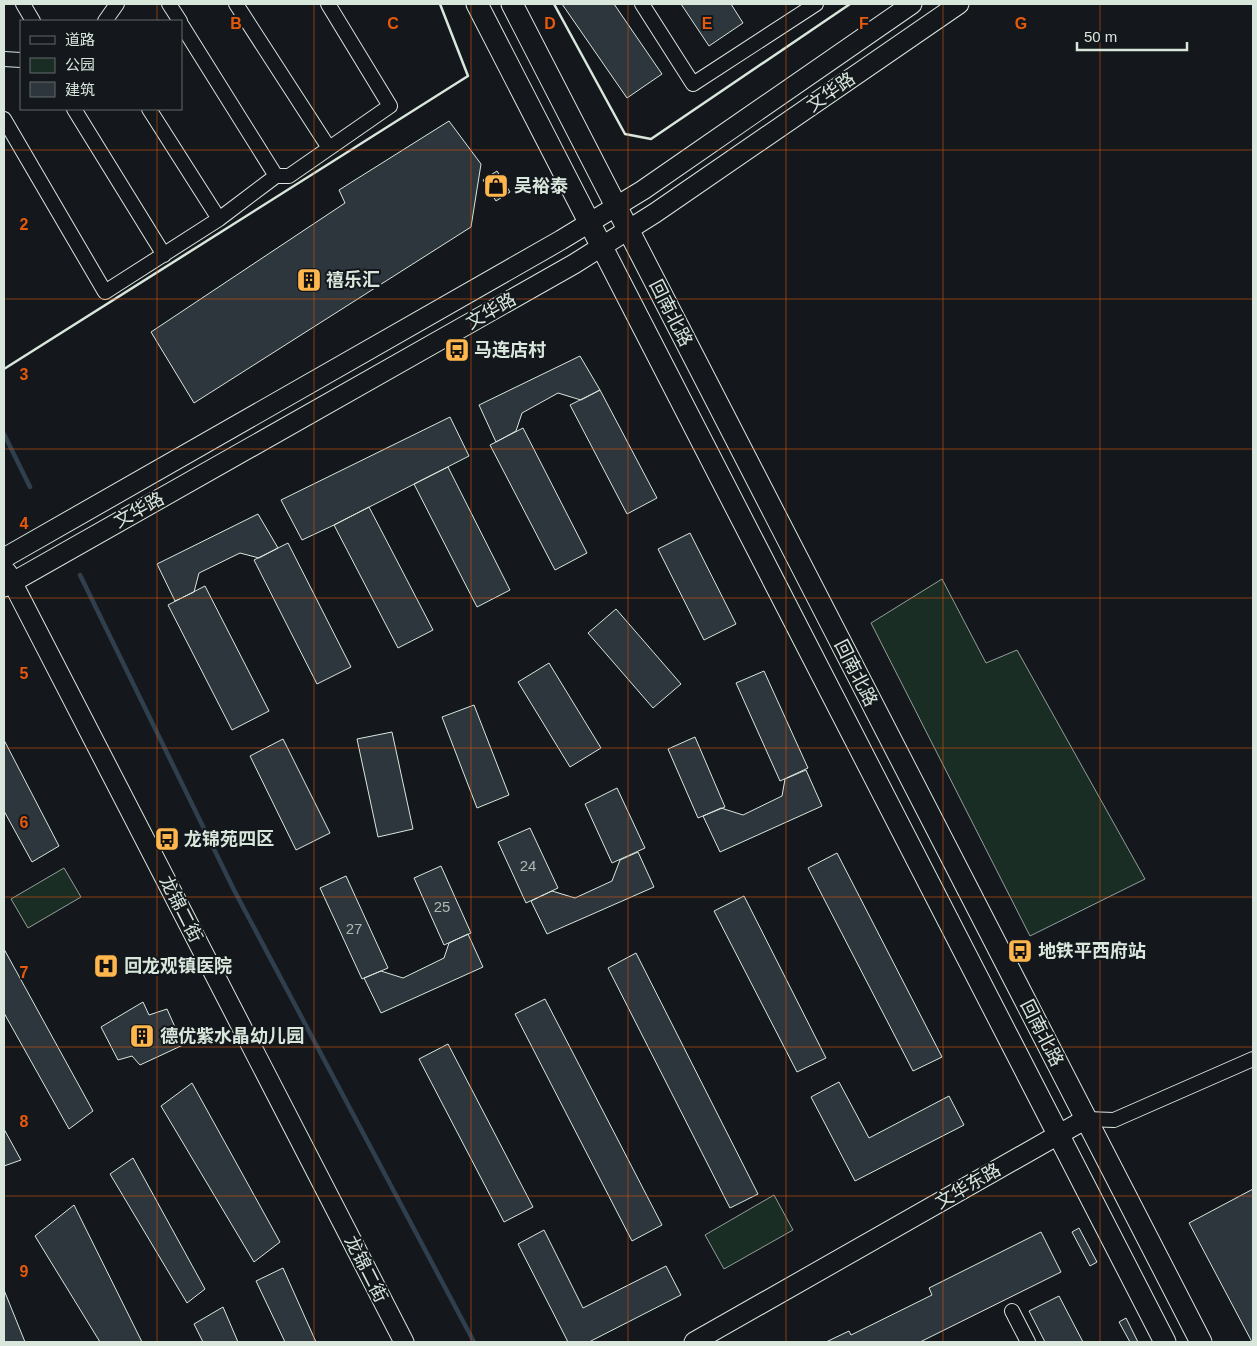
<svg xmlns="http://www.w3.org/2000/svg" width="1257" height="1346" font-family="Arial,'Noto Sans SC',sans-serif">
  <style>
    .green { fill: #1a2d24; stroke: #939e99 }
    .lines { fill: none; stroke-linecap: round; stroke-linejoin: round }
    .stream { stroke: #2f3f4d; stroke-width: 4.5 }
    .building { fill: #2c363c; stroke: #d8e6dc }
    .street-casing { stroke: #d8e6dc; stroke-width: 16 }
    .secondary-casing { stroke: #d8e6dc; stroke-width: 21 }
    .primary-casing { stroke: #d8e6dc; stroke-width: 23 }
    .street { stroke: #14181c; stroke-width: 14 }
    .secondary { stroke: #14181c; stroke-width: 19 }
    .primary { stroke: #14181c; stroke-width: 21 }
    .wall { stroke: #d8e6dc; stroke-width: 2.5 }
    .grid { fill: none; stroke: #e8590c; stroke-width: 1; stroke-opacity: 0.55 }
    .labels { text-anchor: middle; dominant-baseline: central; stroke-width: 4; stroke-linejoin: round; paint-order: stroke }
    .number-label { font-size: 15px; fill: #adbab4 }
    .street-label { font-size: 18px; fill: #d8e6dc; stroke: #14181c }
    .poi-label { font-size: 18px; font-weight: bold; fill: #d8e6dc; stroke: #14181c; text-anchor: start }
    .grid-label { font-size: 16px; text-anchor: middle; font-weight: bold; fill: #e8590c; stroke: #14181c; stroke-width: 4; stroke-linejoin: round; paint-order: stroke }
  </style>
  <rect width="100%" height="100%" fill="#14181c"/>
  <path class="green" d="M 942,579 L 986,663 L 1017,650 L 1145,879 L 1030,936 L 871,623 Z
    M 64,868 L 81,897 L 28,928 L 11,899 Z
    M 774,1195 L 793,1230 L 724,1269 L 705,1235 Z"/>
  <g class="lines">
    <path class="stream" d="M 4,434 L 30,487
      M 80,575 L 234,890 L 474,1342"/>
  </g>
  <path class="building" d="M 562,4 L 614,4 L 662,74 L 627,98 Z
    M 681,4 L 731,4 L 743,23 L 709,46 Z
    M 449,121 L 481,164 L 471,227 L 194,403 L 151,332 L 345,203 L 339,190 Z
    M 497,171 L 510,192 L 496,201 L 483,180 Z
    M 580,356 L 600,390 L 581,400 L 558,393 L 522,413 L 516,431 L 496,442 L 479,405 Z
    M 600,390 L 657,498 L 627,514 L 570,405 Z
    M 450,417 L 469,456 L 334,525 L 302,540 L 281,500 Z
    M 523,428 L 587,553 L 555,570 L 490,445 Z
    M 448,467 L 510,590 L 477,607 L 414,484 Z
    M 369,507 L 433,630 L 398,648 L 334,525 Z
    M 258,514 L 278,548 L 259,558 L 240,553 L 199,573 L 194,592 L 175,601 L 157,564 Z
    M 690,533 L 736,624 L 704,640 L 658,549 Z
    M 288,543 L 351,667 L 317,684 L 254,560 Z
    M 205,586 L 269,711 L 232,730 L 168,605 Z
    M 616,609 L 681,684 L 653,708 L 588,633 Z
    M 549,663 L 601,748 L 570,767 L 518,682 Z
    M 764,671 L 808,768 L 780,781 L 736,683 Z
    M 474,705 L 509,795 L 477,808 L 442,717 Z
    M 392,732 L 413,829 L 378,837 L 357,739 Z
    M 695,737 L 725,807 L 698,818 L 668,749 Z
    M 283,739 L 330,833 L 296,850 L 250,756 Z
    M 4,740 L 59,846 L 32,862 L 4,811 Z
    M 806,770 L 822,806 L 720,852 L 703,816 L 721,808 L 743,815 L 782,796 L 785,779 Z
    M 617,788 L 645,848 L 612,863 L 585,804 Z
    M 530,828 L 558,888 L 526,903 L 498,842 Z
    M 638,852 L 654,887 L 547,934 L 531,901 L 552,891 L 575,898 L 612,881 L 620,860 Z
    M 837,853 L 942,1057 L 913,1071 L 808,868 Z
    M 441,866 L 471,933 L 444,945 L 414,878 Z
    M 346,876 L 388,968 L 362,979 L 320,888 Z
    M 744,896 L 826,1058 L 797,1072 L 714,911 Z
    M 468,934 L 483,967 L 381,1013 L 364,978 L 381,971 L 403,978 L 444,958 L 449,943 Z
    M 4,949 L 93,1111 L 69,1129 L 4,1013 Z
    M 636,953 L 758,1194 L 730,1208 L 608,968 Z
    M 545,999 L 662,1225 L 632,1241 L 515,1014 Z
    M 143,1002 L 149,1015 L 167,1009 L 183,1045 L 140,1065 L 132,1056 L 118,1060 L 101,1027 Z
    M 448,1044 L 533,1207 L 504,1222 L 419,1059 Z
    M 839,1082 L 869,1138 L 949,1096 L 964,1125 L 855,1181 L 811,1097 Z
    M 192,1083 L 280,1242 L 254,1262 L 161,1106 Z
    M 4,1129 L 21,1160 L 4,1166 Z
    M 133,1158 L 205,1289 L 187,1303 L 110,1174 Z
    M 1253,1189 L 1253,1342 L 1252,1342 L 1189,1223 Z
    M 74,1205 L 142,1342 L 100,1342 L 35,1236 Z
    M 1079,1228 L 1097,1262 L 1090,1266 L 1072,1232 Z
    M 544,1230 L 583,1308 L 666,1266 L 681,1295 L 589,1342 L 568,1342 L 518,1244 Z
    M 1041,1232 L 1061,1272 L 920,1342 L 826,1342 L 849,1331 L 851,1335 L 932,1295 L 929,1288 Z
    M 283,1268 L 316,1342 L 285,1342 L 256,1281 Z
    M 4,1290 L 25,1342 L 4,1342 Z
    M 1059,1296 L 1083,1342 L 1045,1342 L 1029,1311 Z
    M 223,1307 L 238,1342 L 203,1342 L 194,1324 Z
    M 1126,1318 L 1138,1342 L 1130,1342 L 1119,1322 Z"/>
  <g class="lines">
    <defs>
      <path id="street" d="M 23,4 L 33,21
        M 169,4 L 180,21
        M 236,4 L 329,148
        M 642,4 L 693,84 L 816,4
        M 105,21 L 117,4
        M 181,24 L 276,176 L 289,176 L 390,106 L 328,4
        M 4,59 L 21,60
        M 74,109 L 164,255
        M 149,109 L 219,219
        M 4,119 L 105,292 L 219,219 L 276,176
        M 1086,1119 L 1114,1120 L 1253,1059
        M 1012,1311 L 1028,1342"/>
      <path id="secondary" d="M 4,558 L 561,240 L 643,190 L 912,4
        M 7,572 L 404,1342
        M 4,587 L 574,264 L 655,213 L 959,4
        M 694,1342 L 1086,1119"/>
      <path id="primary" d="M 477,4 L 1165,1342
        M 512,4 L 1201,1342"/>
    </defs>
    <use href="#street" class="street-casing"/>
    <use href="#secondary" class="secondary-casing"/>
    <use href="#primary" class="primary-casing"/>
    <use href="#street" class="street"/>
    <use href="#secondary" class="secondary"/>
    <use href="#primary" class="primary"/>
    <path class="wall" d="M 554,4 L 625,134 L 651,139 L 850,4
      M 4,369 L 468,76 L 440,4"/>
  </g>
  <path class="grid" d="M 157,4 L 157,21M 314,4 L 314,1342M 471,4 L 471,1342M 628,4 L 628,1342M 786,4 L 786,1342M 943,4 L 943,1342M 1100,4 L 1100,1342M 157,109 L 157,1342M 4,150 L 1253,150M 4,299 L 1253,299M 4,449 L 1253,449M 4,598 L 1253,598M 4,748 L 1253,748M 4,897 L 1253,897M 4,1047 L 1253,1047M 4,1196 L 1253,1196"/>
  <defs>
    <symbol id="shop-square" viewBox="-11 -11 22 22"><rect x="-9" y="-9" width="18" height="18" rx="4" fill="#ffb74d" stroke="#14181c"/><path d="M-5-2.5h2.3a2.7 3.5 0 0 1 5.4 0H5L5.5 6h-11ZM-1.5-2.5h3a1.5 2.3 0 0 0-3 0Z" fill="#111"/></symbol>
    <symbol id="building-square" viewBox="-11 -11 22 22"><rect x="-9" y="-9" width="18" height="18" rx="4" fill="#ffb74d" stroke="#14181c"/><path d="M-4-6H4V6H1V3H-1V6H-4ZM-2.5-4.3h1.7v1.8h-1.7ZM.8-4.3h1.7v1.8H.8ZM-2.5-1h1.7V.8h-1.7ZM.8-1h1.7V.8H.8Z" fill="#111"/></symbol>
    <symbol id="bus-square" viewBox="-11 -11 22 22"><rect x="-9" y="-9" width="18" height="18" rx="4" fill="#ffb74d" stroke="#14181c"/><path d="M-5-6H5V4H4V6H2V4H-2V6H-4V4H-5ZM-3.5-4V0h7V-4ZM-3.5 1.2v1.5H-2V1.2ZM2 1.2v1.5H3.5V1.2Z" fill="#111"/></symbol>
    <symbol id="hospital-square" viewBox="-11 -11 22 22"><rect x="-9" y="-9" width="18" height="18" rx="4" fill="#ffb74d" stroke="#14181c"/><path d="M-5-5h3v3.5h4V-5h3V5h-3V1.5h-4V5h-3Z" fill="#111"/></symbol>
  </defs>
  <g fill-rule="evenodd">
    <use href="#shop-square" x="482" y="172" width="28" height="28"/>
    <use href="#building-square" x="295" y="266" width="28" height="28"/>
    <use href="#bus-square" x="443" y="336" width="28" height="28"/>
    <use href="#bus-square" x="153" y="825" width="28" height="28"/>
    <use href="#bus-square" x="1006" y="937" width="28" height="28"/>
    <use href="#hospital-square" x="92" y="952" width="28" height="28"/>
    <use href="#building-square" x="128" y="1022" width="28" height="28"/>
  </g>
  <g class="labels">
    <g class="number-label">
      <text x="528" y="865">24</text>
      <text x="442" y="906">25</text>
      <text x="354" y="928">27</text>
    </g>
    <g class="street-label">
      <text transform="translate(831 92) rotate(-35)">文华路</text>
      <text transform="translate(491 311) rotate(-30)">文华路</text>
      <text transform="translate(671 313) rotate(63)">回南北路</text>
      <text transform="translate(139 510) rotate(-29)">文华路</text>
      <text transform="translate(856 673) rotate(63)">回南北路</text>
      <text transform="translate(181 909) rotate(63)">龙锦二街</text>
      <text transform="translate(1042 1033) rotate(63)">回南北路</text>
      <text transform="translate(968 1186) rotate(-30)">文华东路</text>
      <text transform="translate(366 1269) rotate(63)">龙锦二街</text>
    </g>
    <g class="poi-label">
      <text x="514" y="186">吴裕泰</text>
      <text x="326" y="280">禧乐汇</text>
      <text x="474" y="350">马连店村</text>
      <text x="184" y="839">龙锦苑四区</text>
      <text x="1038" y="951">地铁平西府站</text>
      <text x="124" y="966">回龙观镇医院</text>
      <text x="160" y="1036">德优紫水晶幼儿园</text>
    </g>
  </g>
  <g class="grid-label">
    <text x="236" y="29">B</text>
    <text x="393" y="29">C</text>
    <text x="550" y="29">D</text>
    <text x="707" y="29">E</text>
    <text x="864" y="29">F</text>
    <text x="1021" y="29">G</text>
    <text x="24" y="230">2</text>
    <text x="24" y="380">3</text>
    <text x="24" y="529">4</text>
    <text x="24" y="679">5</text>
    <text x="24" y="828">6</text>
    <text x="24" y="978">7</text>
    <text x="24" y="1127">8</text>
    <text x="24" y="1277">9</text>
  </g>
  <rect width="1257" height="1346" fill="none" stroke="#d8e6dc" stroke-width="10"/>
  <rect x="20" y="20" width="162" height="90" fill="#14181c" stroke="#626a69"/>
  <rect x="30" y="36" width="25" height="8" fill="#14181c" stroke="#626a69"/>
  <text x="65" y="45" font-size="15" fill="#d8e6dc">道路</text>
  <rect x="30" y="58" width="25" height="15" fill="#1a2d24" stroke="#626a69"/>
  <text x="65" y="70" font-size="15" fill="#d8e6dc">公园</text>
  <rect x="30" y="82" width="25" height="15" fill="#2c363c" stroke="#626a69"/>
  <text x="65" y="95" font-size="15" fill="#d8e6dc">建筑</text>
  <path d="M1077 42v8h110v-8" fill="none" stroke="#d8e6dc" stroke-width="2.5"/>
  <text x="1084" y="42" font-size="15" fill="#d8e6dc" stroke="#14181c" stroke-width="4" paint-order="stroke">50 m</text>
</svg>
